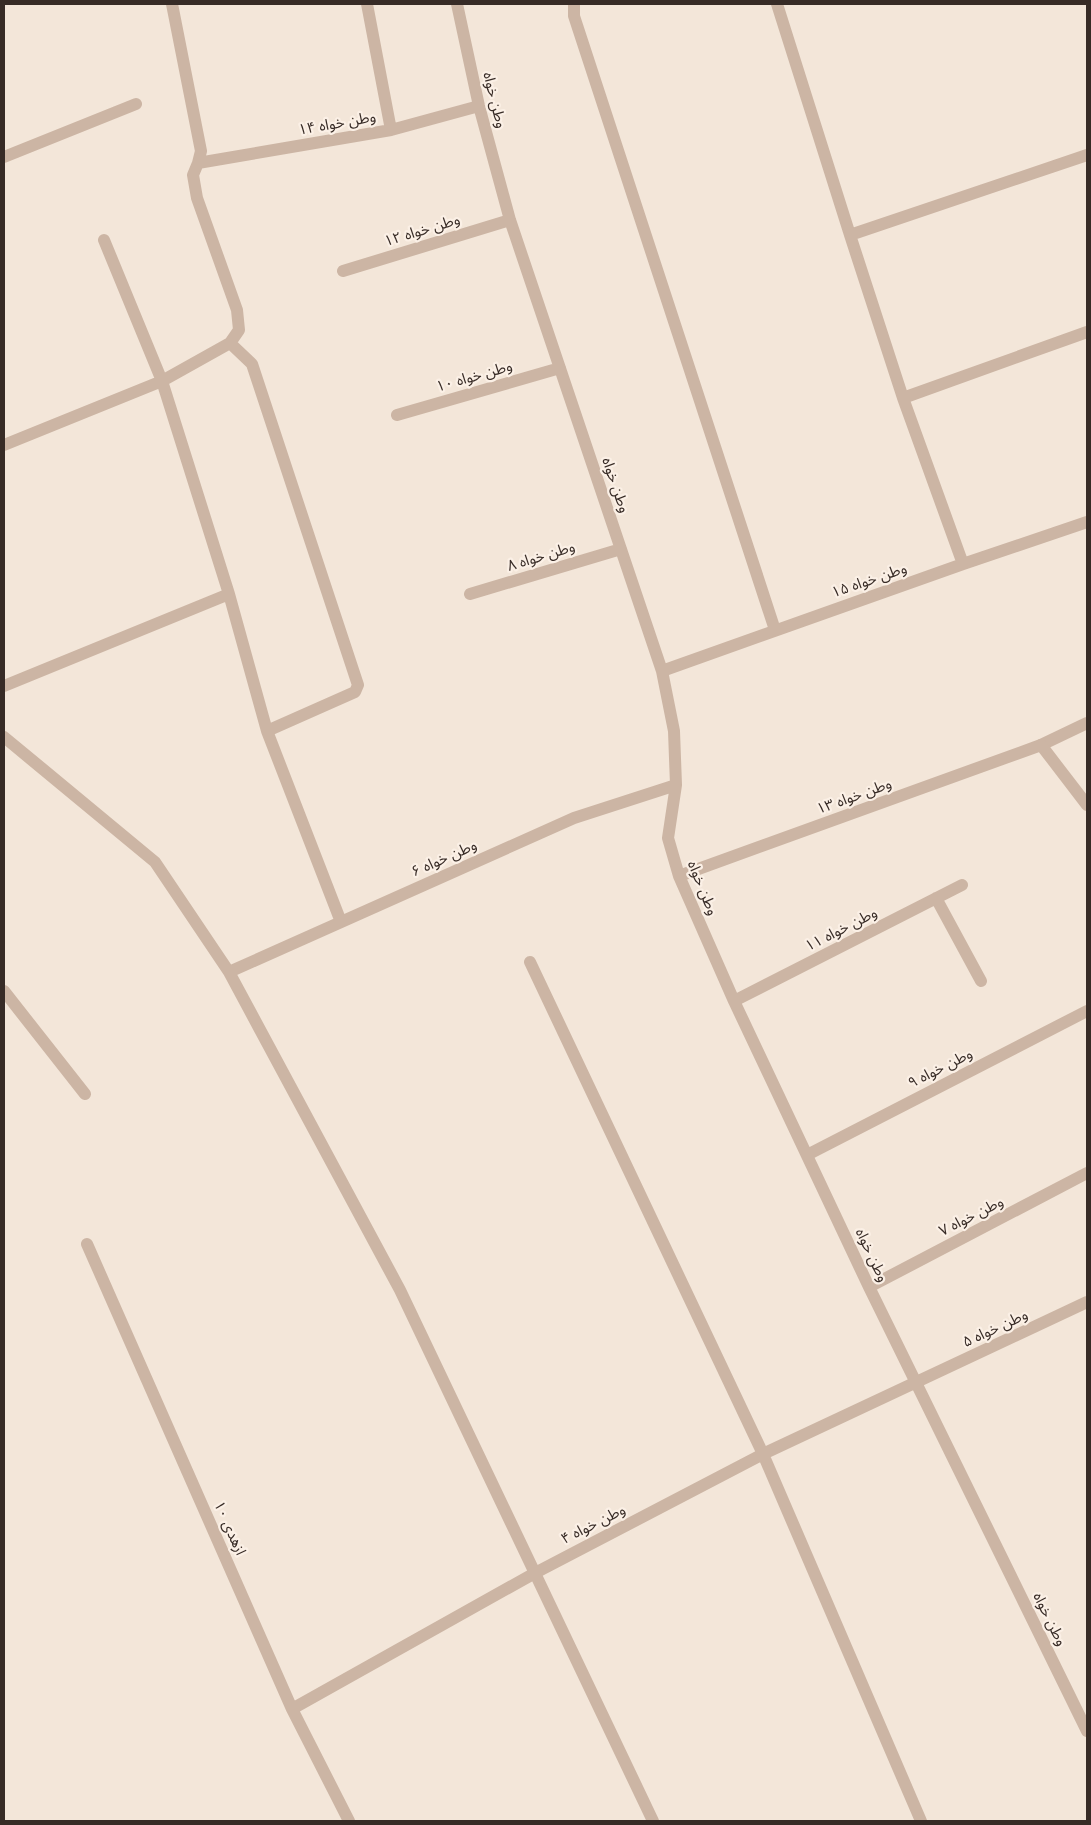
<svg xmlns="http://www.w3.org/2000/svg" width="1091" height="1825" font-family="'Fira Sans','Noto Sans Arabic',sans-serif">
  <style>
    .lines { fill: none; stroke-linecap: round; stroke-linejoin: round }
    .service { stroke: #ccb5a4; stroke-width: 12 }
    .minor { stroke: #ccb5a4; stroke-width: 12 }
    .labels { text-anchor: middle; dominant-baseline: central; stroke-width: 4.5; stroke-linejoin: round; paint-order: stroke }
    .street-label { font-size: 15px; fill: #372b26; stroke: #fbf0e6 }
  </style>
  <rect width="100%" height="100%" fill="#f3e6d9"/>
  <g class="lines">
    <path class="service" d="M 1041,745 L 1087,723"/>
    <path class="minor" d="M 367,4 L 391,130
      M 457,4 L 479,106 L 510,220 L 662,671 L 674,731 L 676,785 L 668,838 L 679,876 L 734,1001 L 869,1287 L 1087,1731
      M 574,4 L 574,16 L 775,630
      M 777,4 L 850,235 L 903,398 L 963,564
      M 4,157 L 136,104
      M 198,163 L 391,130 L 479,106
      M 850,235 L 1087,155
      M 104,240 L 162,381 L 229,594 L 267,731 L 341,922
      M 343,271 L 510,220
      M 230,343 L 252,364 L 358,685 L 355,692 L 267,731
      M 903,398 L 1087,332
      M 397,415 L 560,368
      M 4,445 L 162,381 L 230,343 L 239,330 L 237,310 L 197,198 L 193,175 L 198,163 L 201,151 L 172,4
      M 470,594 L 621,549
      M 662,671 L 963,564 L 1087,522
      M 4,686 L 229,594
      M 4,737 L 155,862 L 229,972 L 400,1290 L 653,1821
      M 679,876 L 1041,745 L 1087,805
      M 936,898 L 981,981
      M 530,962 L 763,1454 L 921,1821
      M 229,972 L 574,818 L 676,785
      M 4,991 L 85,1094
      M 734,1001 L 962,885
      M 807,1155 L 1087,1011
      M 87,1244 L 292,1709 L 349,1821
      M 869,1287 L 1087,1173
      M 292,1709 L 535,1573 L 763,1454 L 1087,1302"/>
  </g>
  <g class="labels">
    <g class="street-label">
      <text transform="translate(495 100) rotate(76)">وطن خواه</text>
      <text transform="translate(337 123) rotate(-10)">وطن خواه ۱۴</text>
      <text transform="translate(422 230) rotate(-17)">وطن خواه ۱۲</text>
      <text transform="translate(474 376) rotate(-16)">وطن خواه ۱۰</text>
      <text transform="translate(616 485) rotate(71)">وطن خواه</text>
      <text transform="translate(541 556) rotate(-17)">وطن خواه ۸</text>
      <text transform="translate(869 580) rotate(-19)">وطن خواه ۱۵</text>
      <text transform="translate(854 796) rotate(-20)">وطن خواه ۱۳</text>
      <text transform="translate(444 858) rotate(-24)">وطن خواه ۶</text>
      <text transform="translate(703 888) rotate(68)">وطن خواه</text>
      <text transform="translate(841 929) rotate(-27)">وطن خواه ۱۱</text>
      <text transform="translate(940 1068) rotate(-27)">وطن خواه ۹</text>
      <text transform="translate(971 1216) rotate(-27)">وطن خواه ۷</text>
      <text transform="translate(872 1255) rotate(65)">وطن خواه</text>
      <text transform="translate(995 1328) rotate(-25)">وطن خواه ۵</text>
      <text transform="translate(593 1524) rotate(-27)">وطن خواه ۴</text>
      <text transform="translate(230 1528) rotate(66)">ازهدی ۱۰</text>
      <text transform="translate(1050 1619) rotate(64)">وطن خواه</text>
    </g>
  </g>
  <rect width="1091" height="1825" fill="none" stroke="#372b26" stroke-width="10"/>
</svg>
